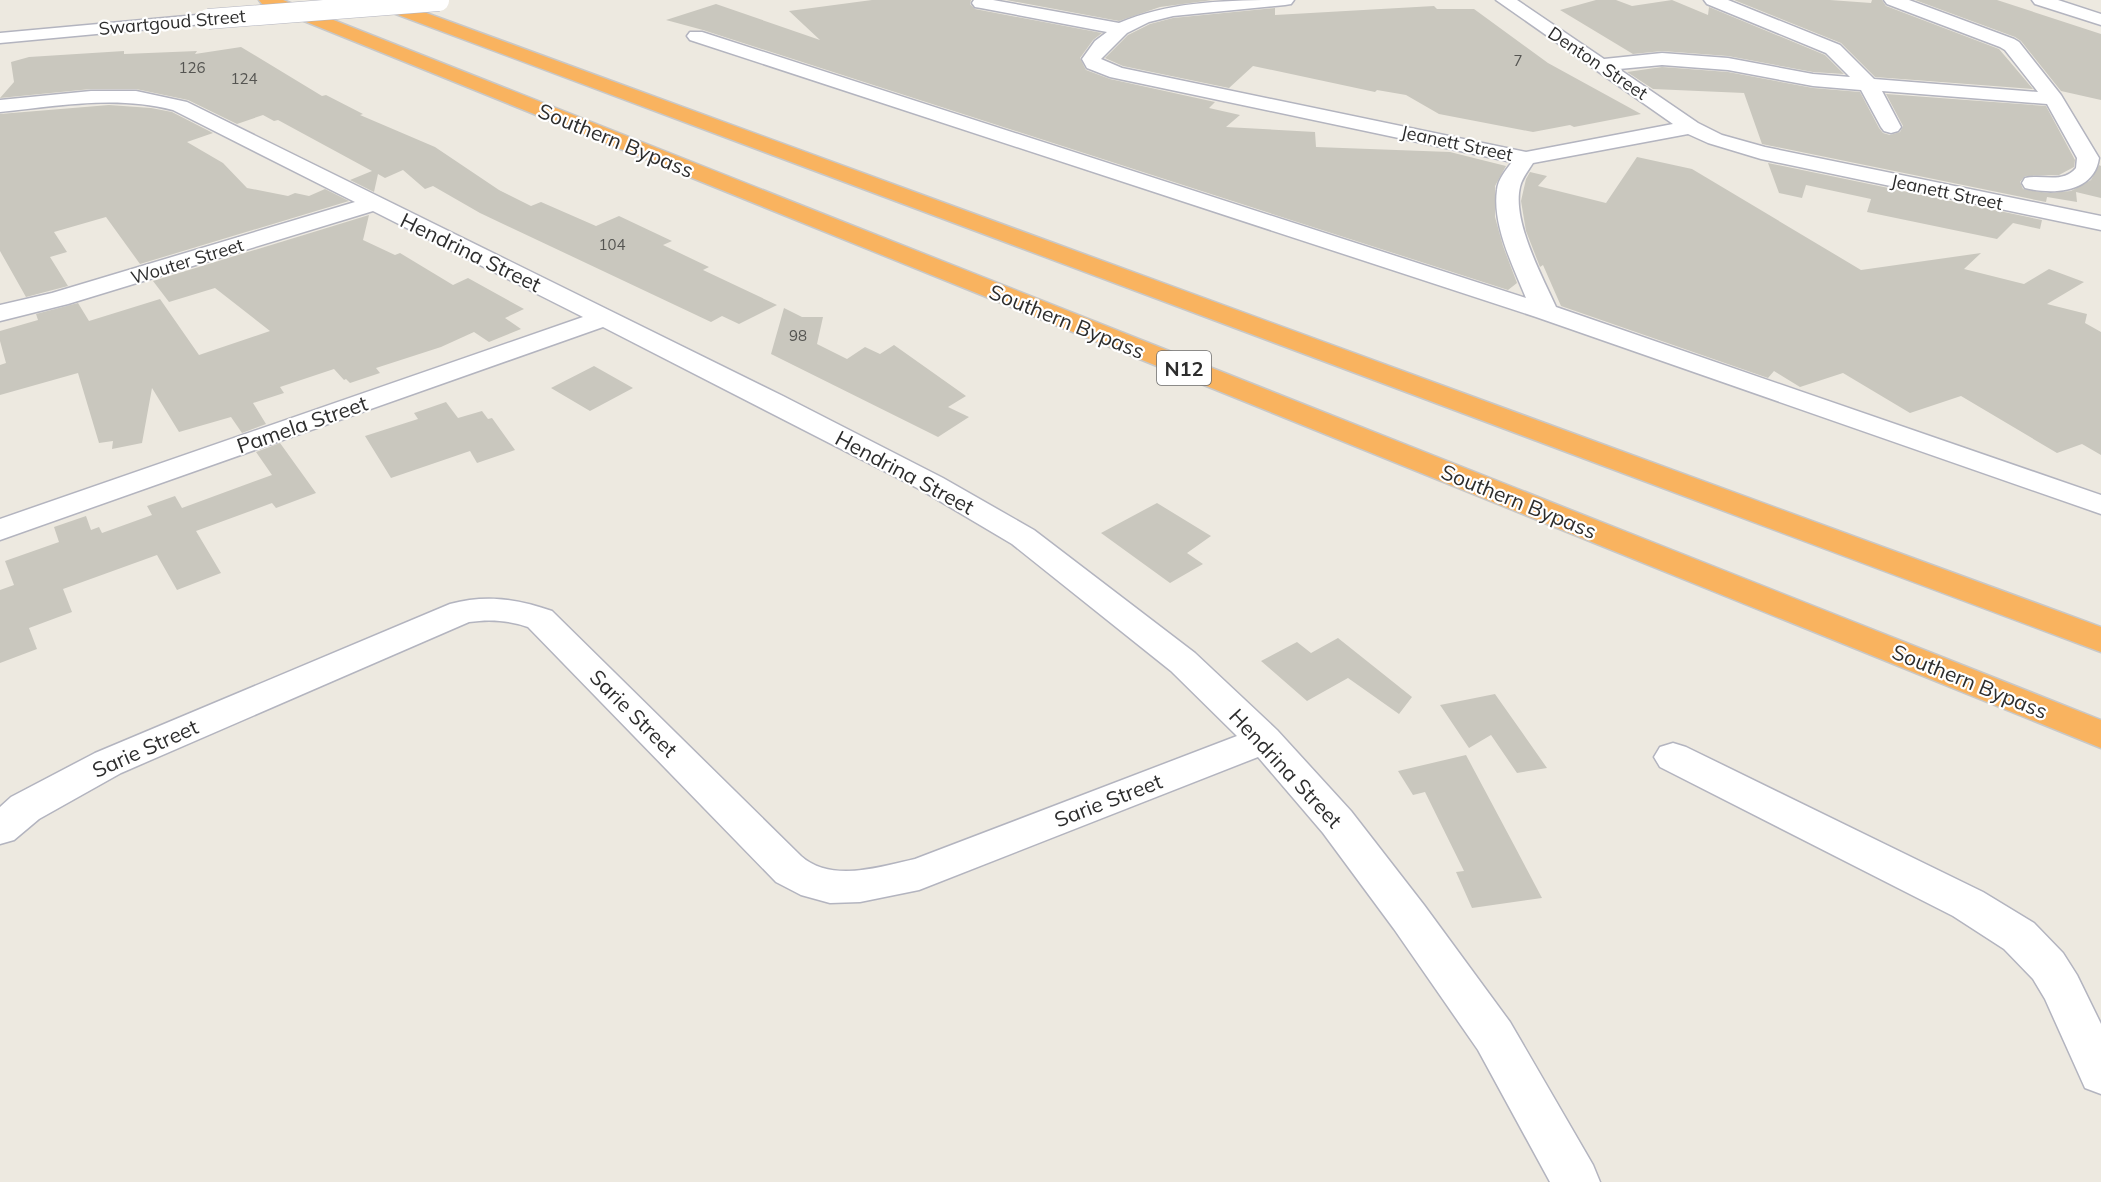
<svg xmlns="http://www.w3.org/2000/svg" width="2101" height="1182" font-family="Mulish,sans-serif">
  <style>
    .building { fill: #c9c7be }
    .lines { fill: none; stroke-linecap: round; stroke-linejoin: round }
    .minor-casing { stroke: #b3b4bf; stroke-width: 3 }
    .highway-casing { stroke: #c8c8c8; stroke-width: 3 }
    .minor { fill: #fff; fill-rule: evenodd }
    .highway { fill: #f9b35f; fill-rule: evenodd }
    .minor-bridge-casing { stroke: #b3b4bf; stroke-width: 21; stroke-linecap: butt }
    .minor-bridge { stroke: #fff; stroke-width: 20 }
    .labels { text-anchor: middle; dominant-baseline: central; stroke-width: 4.5; stroke-linejoin: round; paint-order: stroke }
    .far-number-label { font-size: 15px; fill: #545451 }
    .far-street-label { font-size: 18px; fill: #2d2d2d; stroke: #fff }
    .shield { fill: #fff; stroke: #6c6c6c; stroke-width: 1.5 }
    .shield-label { font-size: 20px; font-weight: bold; fill: #2d2d2d }
    .street-label { font-size: 21px; fill: #2d2d2d; stroke: #fff }
  </style>
  <rect width="100%" height="100%" fill="#ede9e0"/>
  <path class="building" d="M 872,0 L 971,0 L 970,4 L 975,9 L 1102,33 L 1093,40 L 1080,58 L 1086,70 L 1110,79 L 1215,102 L 1209,108 L 1240,115 L 1226,127 L 1315,132 L 1316,147 L 1450,152 L 1506,166 L 1495,186 L 1495,217 L 1503,246 L 1517,283 L 1508,290 L 703,30 L 666,20 L 716,4 L 820,40 L 789,11 Z
    M 1006,0 L 1213,0 L 1160,7 L 1119,21 Z
    M 1596,0 L 1616,0 L 1632,6 L 1672,0 L 1708,15 L 1709,7 L 1825,55 L 1844,74 L 1813,72 L 1728,56 L 1662,51 L 1633,54 L 1560,10 Z
    M 1734,0 L 1830,0 L 1871,3 L 1872,0 L 1882,0 L 1886,6 L 1999,49 L 2033,89 L 1875,77 L 1841,43 Z
    M 1915,0 L 1997,0 L 2101,34 L 2101,100 L 2061,91 L 2021,41 L 2015,37 Z
    M 1434,6 L 1437,9 L 1474,9 L 1548,63 L 1641,114 L 1574,127 L 1570,125 L 1533,132 L 1439,114 L 1406,95 L 1377,90 L 1375,92 L 1253,66 L 1229,88 L 1123,66 L 1105,58 L 1128,35 L 1150,24 L 1173,18 L 1275,8 L 1275,15 Z
    M 241,47 L 322,96 L 326,95 L 363,114 L 360,115 L 435,147 L 499,190 L 531,206 L 541,202 L 596,226 L 619,216 L 672,241 L 663,245 L 709,267 L 703,270 L 777,305 L 739,324 L 722,316 L 711,322 L 480,213 L 433,186 L 425,189 L 403,170 L 385,178 L 378,174 L 374,192 L 350,180 L 372,171 L 278,120 L 274,121 L 263,115 L 237,124 L 188,100 L 136,89 L 91,89 L 0,98 L 14,82 L 11,62 L 29,57 L 124,51 L 124,54 L 197,51 L 195,54 Z
    M 1662,67 L 1728,72 L 1813,88 L 1860,92 L 1879,128 L 1883,133 L 1890,135 L 1900,132 L 1903,126 L 1886,94 L 2046,106 L 2075,160 L 2074,167 L 2059,175 L 2025,176 L 2020,182 L 2023,189 L 2048,193 L 2071,191 L 2091,180 L 2099,165 L 2101,166 L 2101,198 L 2076,192 L 2077,202 L 2047,197 L 2046,202 L 1762,144 L 1744,93 L 1653,89 L 1627,72 Z
    M 109,105 L 151,108 L 172,112 L 213,133 L 187,142 L 223,163 L 247,188 L 288,196 L 295,193 L 309,196 L 325,189 L 349,201 L 140,264 L 106,217 L 54,232 L 67,252 L 50,257 L 68,286 L 26,297 L 0,251 L 0,114 Z
    M 1637,157 L 1692,169 L 1861,270 L 1981,253 L 1964,269 L 2024,284 L 2049,269 L 2084,282 L 2047,304 L 2087,314 L 2085,323 L 2101,332 L 2101,455 L 2082,444 L 2057,453 L 1961,396 L 1910,413 L 1843,373 L 1800,387 L 1774,371 L 1768,378 L 1561,306 L 1543,265 L 1540,267 L 1526,231 L 1521,201 L 1526,179 L 1530,172 L 1547,176 L 1538,186 L 1606,203 Z
    M 1768,163 L 2042,220 L 2040,229 L 2013,223 L 1997,239 L 1867,212 L 1871,199 L 1806,185 L 1802,198 L 1779,193 Z
    M 369,215 L 363,240 L 395,255 L 400,253 L 453,285 L 468,278 L 524,309 L 505,318 L 521,329 L 489,342 L 474,332 L 441,347 L 376,368 L 380,373 L 350,383 L 346,379 L 344,380 L 334,369 L 280,387 L 284,393 L 253,403 L 266,424 L 242,433 L 231,417 L 179,432 L 152,388 L 142,443 L 112,449 L 113,441 L 99,443 L 78,373 L 0,395 L 0,365 L 6,363 L 0,341 L 0,331 L 38,320 L 36,314 L 78,303 L 89,321 L 160,299 L 199,355 L 270,331 L 215,288 L 169,302 L 153,281 Z
    M 784,308 L 802,317 L 823,317 L 817,344 L 847,359 L 865,347 L 880,354 L 894,345 L 966,396 L 948,407 L 969,417 L 938,437 L 771,354 Z
    M 594,366 L 633,388 L 590,411 L 551,388 Z
    M 446,402 L 458,418 L 482,411 L 488,419 L 492,418 L 515,450 L 477,463 L 470,451 L 391,478 L 365,436 L 418,419 L 414,413 Z
    M 280,443 L 316,493 L 276,508 L 272,503 L 196,531 L 221,573 L 177,590 L 157,555 L 63,589 L 72,612 L 29,628 L 37,649 L 0,663 L 0,590 L 14,585 L 5,561 L 59,542 L 54,527 L 86,516 L 91,530 L 99,527 L 102,533 L 152,515 L 147,506 L 175,496 L 182,508 L 272,475 L 256,452 Z
    M 1157,503 L 1211,536 L 1187,553 L 1203,564 L 1170,583 L 1101,533 Z
    M 1338,638 L 1412,697 L 1399,714 L 1348,678 L 1307,701 L 1261,661 L 1297,642 L 1311,653 Z
    M 1495,694 L 1547,768 L 1517,773 L 1491,735 L 1469,748 L 1440,705 Z
    M 1466,755 L 1514,845 L 1542,898 L 1472,908 L 1456,872 L 1464,871 L 1425,792 L 1413,795 L 1398,771 Z"/>
  <g class="lines">
    <defs>
      <path id="minor" d="M 974,0 L 993,0 L 1119,23 C 1172,0 1236,0 1294,0 L 1291,4 L 1285,5 L 1173,16 L 1149,22 L 1127,33 L 1101,59 L 1122,68 L 1526,152 L 1673,124 L 1496,0 L 1517,0 L 1604,59 L 1662,53 L 1728,58 L 1813,74 L 1850,77 L 1826,53 L 1707,4 L 1704,0 L 1728,0 L 1840,45 L 1874,79 L 2038,92 L 2005,50 L 2000,47 L 1887,4 L 1884,0 L 1909,0 L 2014,39 L 2019,42 L 2061,95 L 2099,158 C 2094,193 2053,195 2025,188 L 2022,183 L 2025,178 C 2043,174 2063,184 2076,168 L 2077,158 L 2047,104 L 1882,91 L 1901,127 L 1898,131 L 1891,133 L 1884,131 L 1881,127 L 1861,90 L 1813,86 L 1728,70 L 1662,65 L 1619,69 L 1698,123 L 1722,135 L 1765,147 L 2101,216 L 2101,230 L 1761,159 L 1708,143 L 1688,134 L 1533,163 C 1528,171 1522,178 1520,187 C 1512,221 1542,276 1556,307 L 2101,495 L 2101,514 L 1536,317 L 690,40 L 687,36 L 690,32 L 702,32 L 1526,298 C 1513,266 1492,225 1497,190 C 1498,179 1506,170 1512,162 L 1110,77 L 1087,68 L 1082,59 L 1095,41 L 1107,32 L 981,8 L 975,7 L 972,3 Z
        M 2032,0 L 2058,0 L 2101,14 L 2101,25 L 2035,4 Z
        M 208,14 L 214,15 L 217,19 L 214,23 L 0,43 L 0,33 Z
        M 91,91 L 136,91 L 187,102 L 783,396 L 943,478 L 1034,530 L 1195,653 L 1277,730 L 1351,811 L 1424,905 L 1510,1022 L 1593,1165 L 1600,1182 L 1550,1182 L 1478,1050 L 1394,929 L 1323,833 L 1258,757 L 919,890 L 860,902 L 830,903 L 801,895 L 776,882 L 528,627 C 508,620 489,619 469,622 L 121,773 L 39,819 L 14,840 L 0,844 L 0,807 L 11,797 L 95,753 L 450,604 C 486,594 518,599 552,611 L 801,856 C 831,883 880,867 915,859 L 1237,736 L 1171,671 L 1012,544 L 921,490 L 603,327 L 0,540 L 0,519 L 583,317 L 373,211 L 68,304 L 0,321 L 0,305 L 52,293 L 355,202 L 173,110 C 116,95 58,106 0,112 L 0,100 Z
        M 1673,743 L 1686,747 L 1983,892 L 2034,923 L 2063,953 L 2077,975 L 2101,1024 L 2101,1094 L 2085,1088 L 2045,999 L 2033,979 L 2004,949 L 1953,916 L 1660,767 L 1654,757 L 1660,747 Z"/>
      <path id="highway" d="M 259,0 L 283,0 L 2101,720 L 2101,748 L 262,4 Z
        M 366,0 L 391,0 L 2101,627 L 2101,652 L 369,4 Z"/>
    </defs>
    <use href="#minor" class="minor-casing"/>
    <use href="#highway" class="highway-casing"/>
    <use href="#minor" class="minor"/>
    <use href="#highway" class="highway"/>
    <defs>
      <path id="minor-bridge" d="M 208,19 L 439,1"/>
    </defs>
    <use href="#minor-bridge" class="minor-bridge-casing"/>
    <use href="#minor-bridge" class="minor-bridge"/>
  </g>
  <g class="labels">
    <g class="far-number-label">
      <text x="1518" y="60">7</text>
      <text x="192" y="67">126</text>
      <text x="244" y="78">124</text>
      <text x="612" y="244">104</text>
      <text x="798" y="335">98</text>
    </g>
    <g class="far-street-label">
      <text transform="translate(172 22) rotate(-5)">Swartgoud Street</text>
      <text transform="translate(1598 63) rotate(34)">Denton Street</text>
      <text transform="translate(1457 143) rotate(12)">Jeanett Street</text>
      <text transform="translate(1947 192) rotate(12)">Jeanett Street</text>
      <text transform="translate(187 261) rotate(-17)">Wouter Street</text>
    </g>
    <rect class="shield" x="1157" y="351" width="54" height="34" rx="4.5"/>
    <g class="shield-label">
      <text x="1184" y="368">N12</text>
    </g>
    <g class="street-label">
      <text transform="translate(616 140) rotate(22)">Southern Bypass</text>
      <text transform="translate(471 252) rotate(26)">Hendrina Street</text>
      <text transform="translate(1067 321) rotate(22)">Southern Bypass</text>
      <text transform="translate(302 424) rotate(-19)">Pamela Street</text>
      <text transform="translate(905 472) rotate(28)">Hendrina Street</text>
      <text transform="translate(1519 501) rotate(22)">Southern Bypass</text>
      <text transform="translate(1970 681) rotate(22)">Southern Bypass</text>
      <text transform="translate(634 713) rotate(45)">Sarie Street</text>
      <text transform="translate(145 748) rotate(-24)">Sarie Street</text>
      <text transform="translate(1286 768) rotate(47)">Hendrina Street</text>
      <text transform="translate(1108 800) rotate(-21)">Sarie Street</text>
    </g>
  </g>
</svg>
